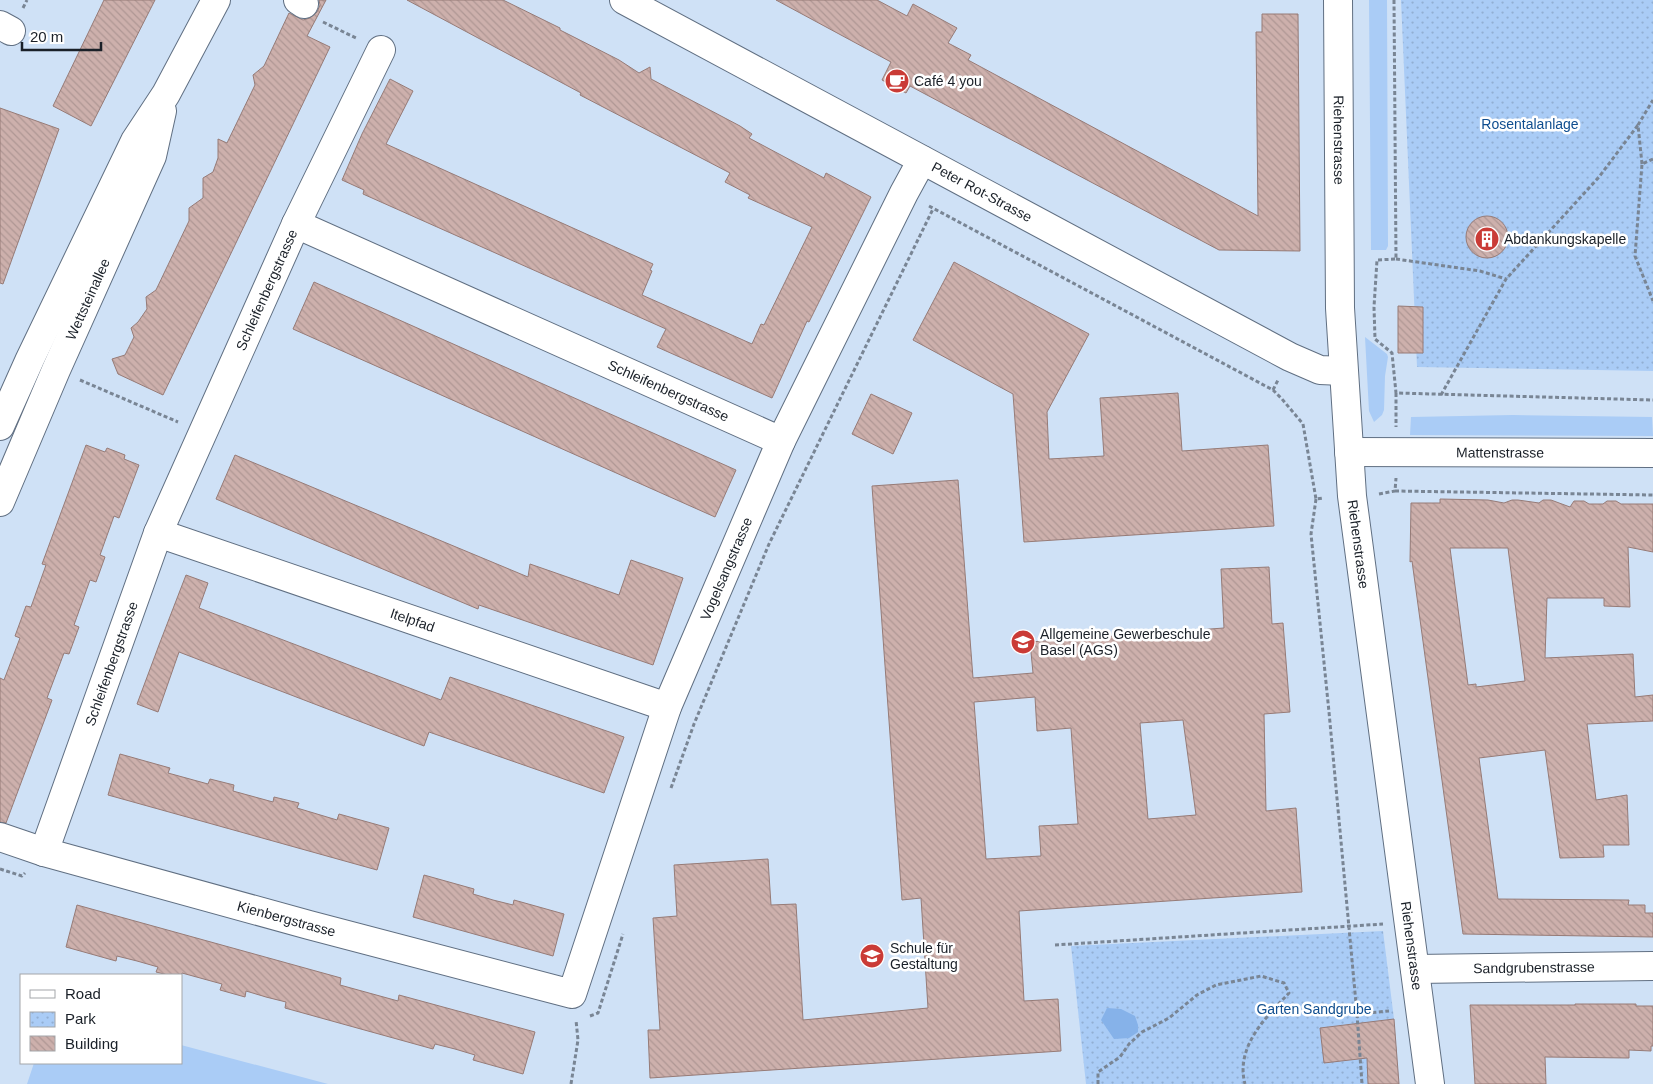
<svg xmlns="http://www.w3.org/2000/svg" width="1653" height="1084" font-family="Helvetica,sans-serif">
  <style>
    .green { fill: #aaccf6 }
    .park { fill: url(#park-dots) }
    .water { fill: #86b2e9 }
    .building { fill: url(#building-back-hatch); stroke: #967b77; fill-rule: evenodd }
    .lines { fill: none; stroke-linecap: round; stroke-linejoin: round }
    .minor-casing { stroke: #606f82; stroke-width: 30 }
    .major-casing { stroke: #606f82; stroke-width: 30 }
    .path { stroke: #798594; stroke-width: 3; stroke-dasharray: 4 2.5; stroke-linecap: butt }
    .minor { stroke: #fff; stroke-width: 28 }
    .major { stroke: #fff; stroke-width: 28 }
    .labels { text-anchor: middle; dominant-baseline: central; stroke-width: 5; stroke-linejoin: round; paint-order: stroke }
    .poi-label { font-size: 14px; fill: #1a2028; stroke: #fff; text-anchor: start }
    .park-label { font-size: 14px; fill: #104e8f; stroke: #fff }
    .street-label { font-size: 14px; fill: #1a2028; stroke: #fff }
  </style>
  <defs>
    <pattern id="park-dots" width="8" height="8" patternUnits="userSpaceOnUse" patternTransform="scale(1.25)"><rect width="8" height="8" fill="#aaccf6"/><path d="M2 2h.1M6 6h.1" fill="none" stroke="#92afd3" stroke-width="1.8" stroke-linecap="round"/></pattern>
    <pattern id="building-back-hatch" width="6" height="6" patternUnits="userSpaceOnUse" patternTransform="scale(1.25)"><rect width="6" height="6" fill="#cdb0ac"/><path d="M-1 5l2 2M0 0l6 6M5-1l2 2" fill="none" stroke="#af9794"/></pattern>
  </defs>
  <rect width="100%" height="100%" fill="#cfe1f6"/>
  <path class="green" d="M 1369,0 L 1387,0 L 1388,246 L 1386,250 L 1371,250 Z
    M 1365,337 L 1387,354 L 1388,357 L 1385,376 L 1384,410 L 1382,415 L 1374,422 L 1369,411 Z
    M 1513,415 L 1652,417 L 1653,436 L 1410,435 L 1411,417 Z
    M 181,1045 L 328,1084 L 27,1084 L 34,1063 L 181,1063 Z"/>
  <path class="park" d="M 1401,0 L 1653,0 L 1653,371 L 1417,367 Z
    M 1383,931 L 1394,1019 L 1399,1084 L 1086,1084 L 1071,946 Z"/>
  <path class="water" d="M 1107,1008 L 1121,1009 L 1135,1016 L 1138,1025 L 1138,1032 L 1129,1038 L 1114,1039 L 1101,1020 Z"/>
  <path class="building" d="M 104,0 L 155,0 L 91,126 L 53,106 Z
    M 319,0 L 326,0 L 307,36 L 330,47 L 163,395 L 118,374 L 112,359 L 125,355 L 134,337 L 131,328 L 138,322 L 147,309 L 146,297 L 156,290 L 189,221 L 189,208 L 203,198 L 203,178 L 213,172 L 218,158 L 218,139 L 227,143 L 255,85 L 253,75 L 264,66 L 289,13 L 303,20 L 310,18 L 317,12 L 320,5 Z
    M 407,0 L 503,0 L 560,28 L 560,30 L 619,60 L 639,73 L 650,67 L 651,79 L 740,126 L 752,134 L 749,138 L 824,178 L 826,173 L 871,197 L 809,322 L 807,321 L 772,398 L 657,347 L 666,329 L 363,194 L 364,190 L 342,180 L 362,134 L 390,79 L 413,91 L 386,144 L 653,264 L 650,270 L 652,271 L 642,295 L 752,344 L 761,324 L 764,325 L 812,227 L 748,198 L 750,195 L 725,182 L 730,173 L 580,95 L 581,93 Z
    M 776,0 L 877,0 L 907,16 L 913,4 L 957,28 L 948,43 L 971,55 L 968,60 L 1258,216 L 1256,32 L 1262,32 L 1262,14 L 1298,14 L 1300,251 L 1219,250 L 910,86 L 906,93 L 882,80 L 891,62 Z
    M 0,108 L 59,129 L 3,284 L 0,283 Z
    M1466 237a21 21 0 1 1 42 0a21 21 0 1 1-42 0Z
    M 954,262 L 1089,334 L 1047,412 L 1049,459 L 1104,456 L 1100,398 L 1178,393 L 1182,451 L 1268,445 L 1274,526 L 1024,542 L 1013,394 L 913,340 Z
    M 314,282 L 736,470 L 715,517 L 293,329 Z
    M 1398,306 L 1423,307 L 1423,353 L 1398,353 Z
    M 871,394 L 912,413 L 893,454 L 852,434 Z
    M 86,445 L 105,452 L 107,448 L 125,455 L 124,459 L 139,465 L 119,518 L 114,516 L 100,555 L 105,557 L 96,582 L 90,580 L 74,625 L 79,627 L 69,654 L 64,653 L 47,698 L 52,700 L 6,823 L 0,822 L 0,678 L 4,680 L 20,638 L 15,636 L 26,606 L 31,607 L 46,565 L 42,564 Z
    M 235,455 L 528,577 L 530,564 L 619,595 L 631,560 L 683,578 L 653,665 L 479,605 L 478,609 L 216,499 Z
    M 958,480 L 973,678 L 1033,673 L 1030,642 L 1224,628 L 1221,569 L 1269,567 L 1272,624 L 1283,623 L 1290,712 L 1264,714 L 1266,811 L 1296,808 L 1302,892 L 1019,911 L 1024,1001 L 1058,999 L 1061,1051 L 650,1078 L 648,1030 L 660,1030 L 653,918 L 677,916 L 674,865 L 768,859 L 771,905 L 796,904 L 803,1020 L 928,1008 L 921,898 L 902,900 L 872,486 ZM 1035,697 L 1037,731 L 1071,728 L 1078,824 L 1039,826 L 1041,856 L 986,859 L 974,702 ZM 1183,720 L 1196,815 L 1148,819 L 1140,723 Z
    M 1440,499 L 1488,500 L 1504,503 L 1512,500 L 1518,500 L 1539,503 L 1543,500 L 1551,500 L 1570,507 L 1574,501 L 1584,501 L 1589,504 L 1603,504 L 1607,501 L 1616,501 L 1621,504 L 1653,504 L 1653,552 L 1628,547 L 1630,607 L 1604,606 L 1604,598 L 1547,598 L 1545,658 L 1633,654 L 1635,697 L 1653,695 L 1653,721 L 1587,724 L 1596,800 L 1627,795 L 1629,845 L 1603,845 L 1604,857 L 1560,858 L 1545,750 L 1479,758 L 1498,899 L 1629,900 L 1628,905 L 1645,905 L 1645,913 L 1653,913 L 1653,937 L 1463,934 L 1412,561 L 1410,562 L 1411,503 L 1440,503 ZM 1450,548 L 1508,548 L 1525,681 L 1476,687 L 1476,684 L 1468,685 Z
    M 186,575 L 208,583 L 199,608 L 441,700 L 450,677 L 624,737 L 604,793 L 429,732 L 424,746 L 179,652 L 158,712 L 137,704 L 159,645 Z
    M 120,754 L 170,768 L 168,773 L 208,784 L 210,779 L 234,785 L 233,791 L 273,802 L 274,797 L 299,803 L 297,808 L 337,820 L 339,814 L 389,828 L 377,870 L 108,795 Z
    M 424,875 L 474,889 L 473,894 L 493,900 L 513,905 L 514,900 L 564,914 L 553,956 L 413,917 Z
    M 77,905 L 341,978 L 340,985 L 398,1001 L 399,995 L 535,1032 L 523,1074 L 473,1060 L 475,1055 L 455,1049 L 435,1044 L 433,1049 L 285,1008 L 286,1002 L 266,997 L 246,991 L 245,997 L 220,990 L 222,984 L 182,973 L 181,976 L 168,975 L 156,972 L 158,967 L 137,961 L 117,956 L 116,961 L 66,947 Z
    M 1575,1004 L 1636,1004 L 1636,1006 L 1653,1006 L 1653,1046 L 1651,1046 L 1651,1051 L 1629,1050 L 1629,1058 L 1545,1057 L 1546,1084 L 1475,1084 L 1470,1005 L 1575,1005 Z
    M 1394,1019 L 1399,1084 L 1368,1084 L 1367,1058 L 1324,1063 L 1320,1028 Z"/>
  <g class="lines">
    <defs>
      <g id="minor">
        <path d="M 298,0 L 304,4"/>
        <path id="s1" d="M 624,0 L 1290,357 L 1320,370 L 1343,371"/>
        <path d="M 0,25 L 11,31"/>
        <path id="s2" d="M 296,224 L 781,441"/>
        <path id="s3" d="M 1349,452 L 1653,453"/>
        <path id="s4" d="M 158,533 L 667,707"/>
        <path id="s5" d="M 0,837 L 44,852 L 309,925 L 572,994 L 667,707 L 781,441 L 904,193 L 922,160"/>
        <path id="s6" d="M 44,852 L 158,533 L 296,224 L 381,50"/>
        <path id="s7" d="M 1415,969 L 1653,966"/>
      </g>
      <g id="major">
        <path id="s8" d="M 1338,0 L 1340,308 L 1352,496 L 1430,1084"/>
        <path d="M 0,426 L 30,359 L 135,141 L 166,94 L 216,0"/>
        <path id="s9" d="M 0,502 L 56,370 L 152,156 L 162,111"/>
      </g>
    </defs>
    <use href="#minor" class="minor-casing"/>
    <use href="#major" class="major-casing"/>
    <path class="path" d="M 1394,0 L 1396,259 L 1377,260 L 1374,307 L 1375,339 L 1392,353 L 1396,393 L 1653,400
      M 23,8 L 27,0
      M 323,22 L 358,39
      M 1653,159 L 1642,164 L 1635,256 L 1653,301
      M 1642,164 L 1638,125 L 1653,100
      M 929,206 L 1273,390 L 1282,399 L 1303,424 L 1316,499 L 1323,498
      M 1396,259 L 1480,271 L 1506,279
      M 80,380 L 178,422
      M 1273,390 L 1278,380
      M 1396,393 L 1396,427
      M 1441,395 L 1506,279 L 1599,177 L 1638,125
      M 1395,491 L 1653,495
      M 1379,494 L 1395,491 L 1396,478
      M 1316,499 L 1311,534 L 1329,712 L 1357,1014 L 1389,1011
      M 671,788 L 694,724 L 769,544 L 933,209
      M 0,869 L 22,876 L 25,873
      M 1055,945 L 1383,924
      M 1357,1014 L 1362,1084
      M 590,1016 L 598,1013 L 623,934
      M 571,1084 L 578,1040 L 576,1020
      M 1098,1084 L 1098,1072 L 1120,1057 L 1129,1044 L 1142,1032 L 1169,1018 L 1197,995 L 1216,985 L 1261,976 L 1284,983 L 1289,993 C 1266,1017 1235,1047 1245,1084"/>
    <use href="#minor" class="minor"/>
    <use href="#major" class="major"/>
  </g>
  <defs>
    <symbol id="cafe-disc" viewBox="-11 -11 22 22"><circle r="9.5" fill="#ca3b36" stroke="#fff"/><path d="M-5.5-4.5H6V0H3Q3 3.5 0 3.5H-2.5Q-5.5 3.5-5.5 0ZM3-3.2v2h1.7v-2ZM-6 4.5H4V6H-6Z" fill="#fff"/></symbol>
    <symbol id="building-disc" viewBox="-11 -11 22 22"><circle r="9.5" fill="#ca3b36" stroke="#fff"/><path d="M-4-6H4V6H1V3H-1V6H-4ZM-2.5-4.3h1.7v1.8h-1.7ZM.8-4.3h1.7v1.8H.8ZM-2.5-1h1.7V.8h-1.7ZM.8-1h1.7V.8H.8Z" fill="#fff"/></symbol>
    <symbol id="school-disc" viewBox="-11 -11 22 22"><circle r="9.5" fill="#ca3b36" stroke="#fff"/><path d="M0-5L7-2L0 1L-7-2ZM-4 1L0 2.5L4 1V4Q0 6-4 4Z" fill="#fff"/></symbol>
  </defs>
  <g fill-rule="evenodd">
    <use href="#cafe-disc" x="883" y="67" width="28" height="28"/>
    <use href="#building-disc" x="1473" y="225" width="28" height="28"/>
    <use href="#school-disc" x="1009" y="628" width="28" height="28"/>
    <use href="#school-disc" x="858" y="942" width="28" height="28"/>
  </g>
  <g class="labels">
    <g class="poi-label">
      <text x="914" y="81">Café 4 you</text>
      <text x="1504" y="239">Abdankungskapelle</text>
      <text x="1040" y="634">Allgemeine Gewerbeschule<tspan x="1040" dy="16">Basel (AGS)</tspan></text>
      <text x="890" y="948">Schule für<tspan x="890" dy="16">Gestaltung</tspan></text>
    </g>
    <g class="park-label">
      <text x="1530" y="124">Rosentalanlage</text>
      <text x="1314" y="1009">Garten Sandgrube</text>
    </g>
    <g class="street-label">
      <text stroke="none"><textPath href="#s8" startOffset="140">Riehenstrasse</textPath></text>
      <text stroke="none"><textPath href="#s1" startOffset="406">Peter Rot-Strasse</textPath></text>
      <text stroke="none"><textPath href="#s6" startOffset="605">Schleifenbergstrasse</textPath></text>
      <text stroke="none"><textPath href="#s9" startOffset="221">Wettsteinallee</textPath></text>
      <text stroke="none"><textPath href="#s2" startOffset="408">Schleifenbergstrasse</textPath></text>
      <text stroke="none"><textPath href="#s3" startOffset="151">Mattenstrasse</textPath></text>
      <text stroke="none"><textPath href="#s8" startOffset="545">Riehenstrasse</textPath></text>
      <text stroke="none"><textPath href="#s5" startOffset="1046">Vogelsangstrasse</textPath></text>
      <text stroke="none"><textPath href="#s4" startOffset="269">Itelpfad</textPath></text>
      <text stroke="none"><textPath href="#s6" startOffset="200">Schleifenbergstrasse</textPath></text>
      <text stroke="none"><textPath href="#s5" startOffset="298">Kienbergstrasse</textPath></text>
      <text stroke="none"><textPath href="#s8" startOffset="950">Riehenstrasse</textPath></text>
      <text stroke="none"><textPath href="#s7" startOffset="119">Sandgrubenstrasse</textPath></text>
    </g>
  </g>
  <rect x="20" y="974" width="162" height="90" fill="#ffffff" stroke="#a3a6a9"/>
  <rect x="30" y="990" width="25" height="8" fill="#ffffff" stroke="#a3a6a9"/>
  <text x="65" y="999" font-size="15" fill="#1a2028">Road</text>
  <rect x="30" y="1012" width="25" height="15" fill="url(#park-dots)" stroke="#a3a6a9"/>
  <text x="65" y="1024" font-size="15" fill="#1a2028">Park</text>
  <rect x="30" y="1036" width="25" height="15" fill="url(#building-back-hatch)" stroke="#a3a6a9"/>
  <text x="65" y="1049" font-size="15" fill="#1a2028">Building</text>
  <path d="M22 42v8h79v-8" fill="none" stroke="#1a2028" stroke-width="2.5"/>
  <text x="30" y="42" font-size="15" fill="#1a2028" stroke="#ffffff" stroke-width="4" paint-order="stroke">20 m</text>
</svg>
